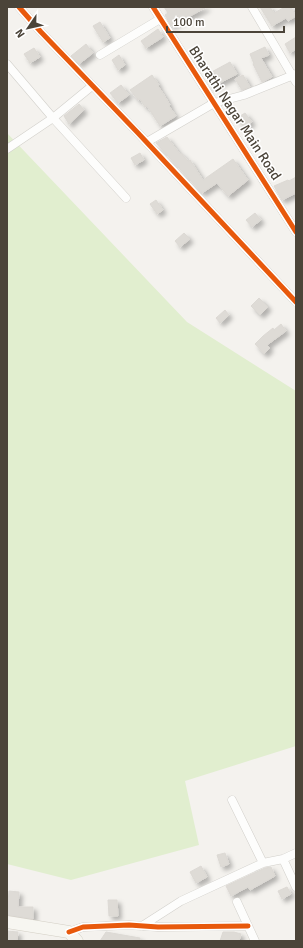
<svg xmlns="http://www.w3.org/2000/svg" width="303" height="948" font-family="Signika,sans-serif">
  <style>
    .green { fill: #e1eecf }
    .building { fill: #dedbd6; stroke: #dcd9d4; filter: url(#shadow) }
    .lines { fill: none; stroke-linecap: round; stroke-linejoin: round }
    .street-casing { stroke: #d2d0cb; stroke-width: 9 }
    .secondary-casing { stroke: #d3cfc5; stroke-width: 13 }
    .street { stroke: #fdfdfc; stroke-width: 8 }
    .secondary { stroke: #f7f6f1; stroke-width: 12 }
    .cycleway-casing { stroke: #fff; stroke-width: 8 }
    .cycleway { stroke: #e8590c; stroke-width: 5 }
    .labels { text-anchor: middle; dominant-baseline: central; stroke-width: 3; stroke-linejoin: round; paint-order: stroke }
    .street-label { font-size: 14px; fill: #4b4439; stroke: #fff }
  </style>
  <defs>
    <filter id="shadow"><feDropShadow dx="3.5" dy="3.5" stdDeviation="2" flood-color="#0004"/></filter>
  </defs>
  <rect width="100%" height="100%" fill="#f4f2ee"/>
  <path class="green" d="M 7,133 L 187,322 L 296,391 L 296,746 L 185,781 L 199,845 L 71,880 L 7,864 Z"/>
  <path class="building" d="M 164,7 L 207,7 L 171,26 L 165,15 L 168,13 Z
    M 260,7 L 270,7 L 274,13 L 285,7 L 291,7 L 296,16 L 288,21 L 286,18 L 272,26 Z
    M 100,22 L 110,38 L 103,42 L 93,26 Z
    M 158,29 L 163,37 L 146,48 L 141,41 Z
    M 296,37 L 296,49 L 290,53 L 285,44 Z
    M 86,44 L 93,53 L 79,64 L 71,56 Z
    M 265,47 L 269,55 L 261,58 L 272,77 L 262,82 L 253,64 L 254,64 L 250,54 Z
    M 34,48 L 40,57 L 30,63 L 24,54 Z
    M 119,55 L 125,65 L 118,70 L 112,60 Z
    M 230,62 L 237,74 L 212,87 L 206,75 Z
    M 152,75 L 159,85 L 158,86 L 164,95 L 170,105 L 169,106 L 176,116 L 160,126 L 147,106 L 145,107 L 140,99 L 138,100 L 130,90 Z
    M 243,75 L 250,87 L 242,90 L 235,79 Z
    M 121,85 L 129,95 L 118,103 L 110,93 Z
    M 79,104 L 84,110 L 69,124 L 64,116 Z
    M 245,113 L 252,122 L 244,128 L 237,118 Z
    M 167,137 L 180,154 L 181,153 L 188,161 L 190,160 L 203,180 L 233,159 L 248,180 L 228,196 L 217,183 L 202,193 L 156,143 Z
    M 140,153 L 144,160 L 135,165 L 131,158 Z
    M 296,177 L 296,193 L 282,200 L 274,186 L 288,180 L 289,181 Z
    M 156,200 L 163,210 L 157,214 L 150,204 Z
    M 255,213 L 261,220 L 252,227 L 246,220 Z
    M 184,233 L 190,239 L 180,247 L 175,241 Z
    M 259,298 L 268,307 L 260,315 L 251,306 Z
    M 225,310 L 229,315 L 220,323 L 216,318 Z
    M 281,324 L 286,331 L 267,345 L 270,348 L 264,354 L 255,344 L 263,336 L 273,328 L 274,330 Z
    M 225,853 L 229,864 L 221,867 L 217,855 Z
    M 201,866 L 207,877 L 196,883 L 190,872 Z
    M 271,867 L 275,876 L 250,890 L 248,887 L 231,896 L 226,886 L 265,868 Z
    M 287,887 L 291,894 L 282,899 L 278,891 Z
    M 9,891 L 19,892 L 18,907 L 33,907 L 33,919 L 7,915 Z
    M 108,900 L 117,900 L 118,916 L 109,916 Z
    M 7,931 L 18,932 L 17,941 L 7,941 Z
    M 106,932 L 140,938 L 140,941 L 100,941 Z
    M 223,932 L 234,932 L 241,934 L 239,941 L 220,941 Z"/>
  <g class="lines">
    <defs>
      <path id="street" d="M 19,7 L 41,32 L 138,133 L 296,302
        M 153,7 L 296,232
        M 252,7 L 296,82
        M 100,55 L 160,19
        M 7,64 L 53,118 L 126,198
        M 147,142 L 214,103 L 244,95 L 296,74
        M 7,149 L 53,118 L 92,86
        M 232,800 L 263,863 L 283,859 L 296,853
        M 283,859 L 296,887
        M 237,902 L 255,941
        M 142,926 L 181,901 L 263,863
        M 69,932 L 83,927 L 129,925 L 158,927 L 248,926"/>
      <path id="secondary" d="M 7,922 L 69,932 L 77,941"/>
    </defs>
    <use href="#street" class="street-casing"/>
    <use href="#secondary" class="secondary-casing"/>
    <use href="#street" class="street"/>
    <use href="#secondary" class="secondary"/>
    <defs>
      <path id="cycleway" d="M 19,7 L 41,32 L 138,133 L 296,302
        M 153,7 L 296,232
        M 69,932 L 83,927 L 129,925 L 158,927 L 248,926"/>
    </defs>
    <use href="#cycleway" class="cycleway-casing"/>
    <use href="#cycleway" class="cycleway"/>
  </g>
  <g class="labels">
    <g class="street-label">
      <text transform="translate(235 113) rotate(57)">Bharathi Nagar Main Road</text>
    </g>
  </g>
  <rect width="303" height="948" fill="none" stroke="#4b4439" stroke-width="16"/>
  <g transform="translate(28 28) rotate(236)" stroke="#ffffff" stroke-width="3" paint-order="stroke">
  <path d="M0-3L7 15L0 10L-7 15Z" fill="#4b4439"/>
  <text y="-6" font-size="11" font-weight="bold" text-anchor="middle" fill="#4b4439">N</text>
  </g>
  <path d="M167 26v6h117v-6" fill="none" stroke="#4b4439" stroke-width="2"/>
  <text x="173" y="26" font-size="12" fill="#4b4439" stroke="#ffffff" stroke-width="3" paint-order="stroke">100 m</text>
</svg>
